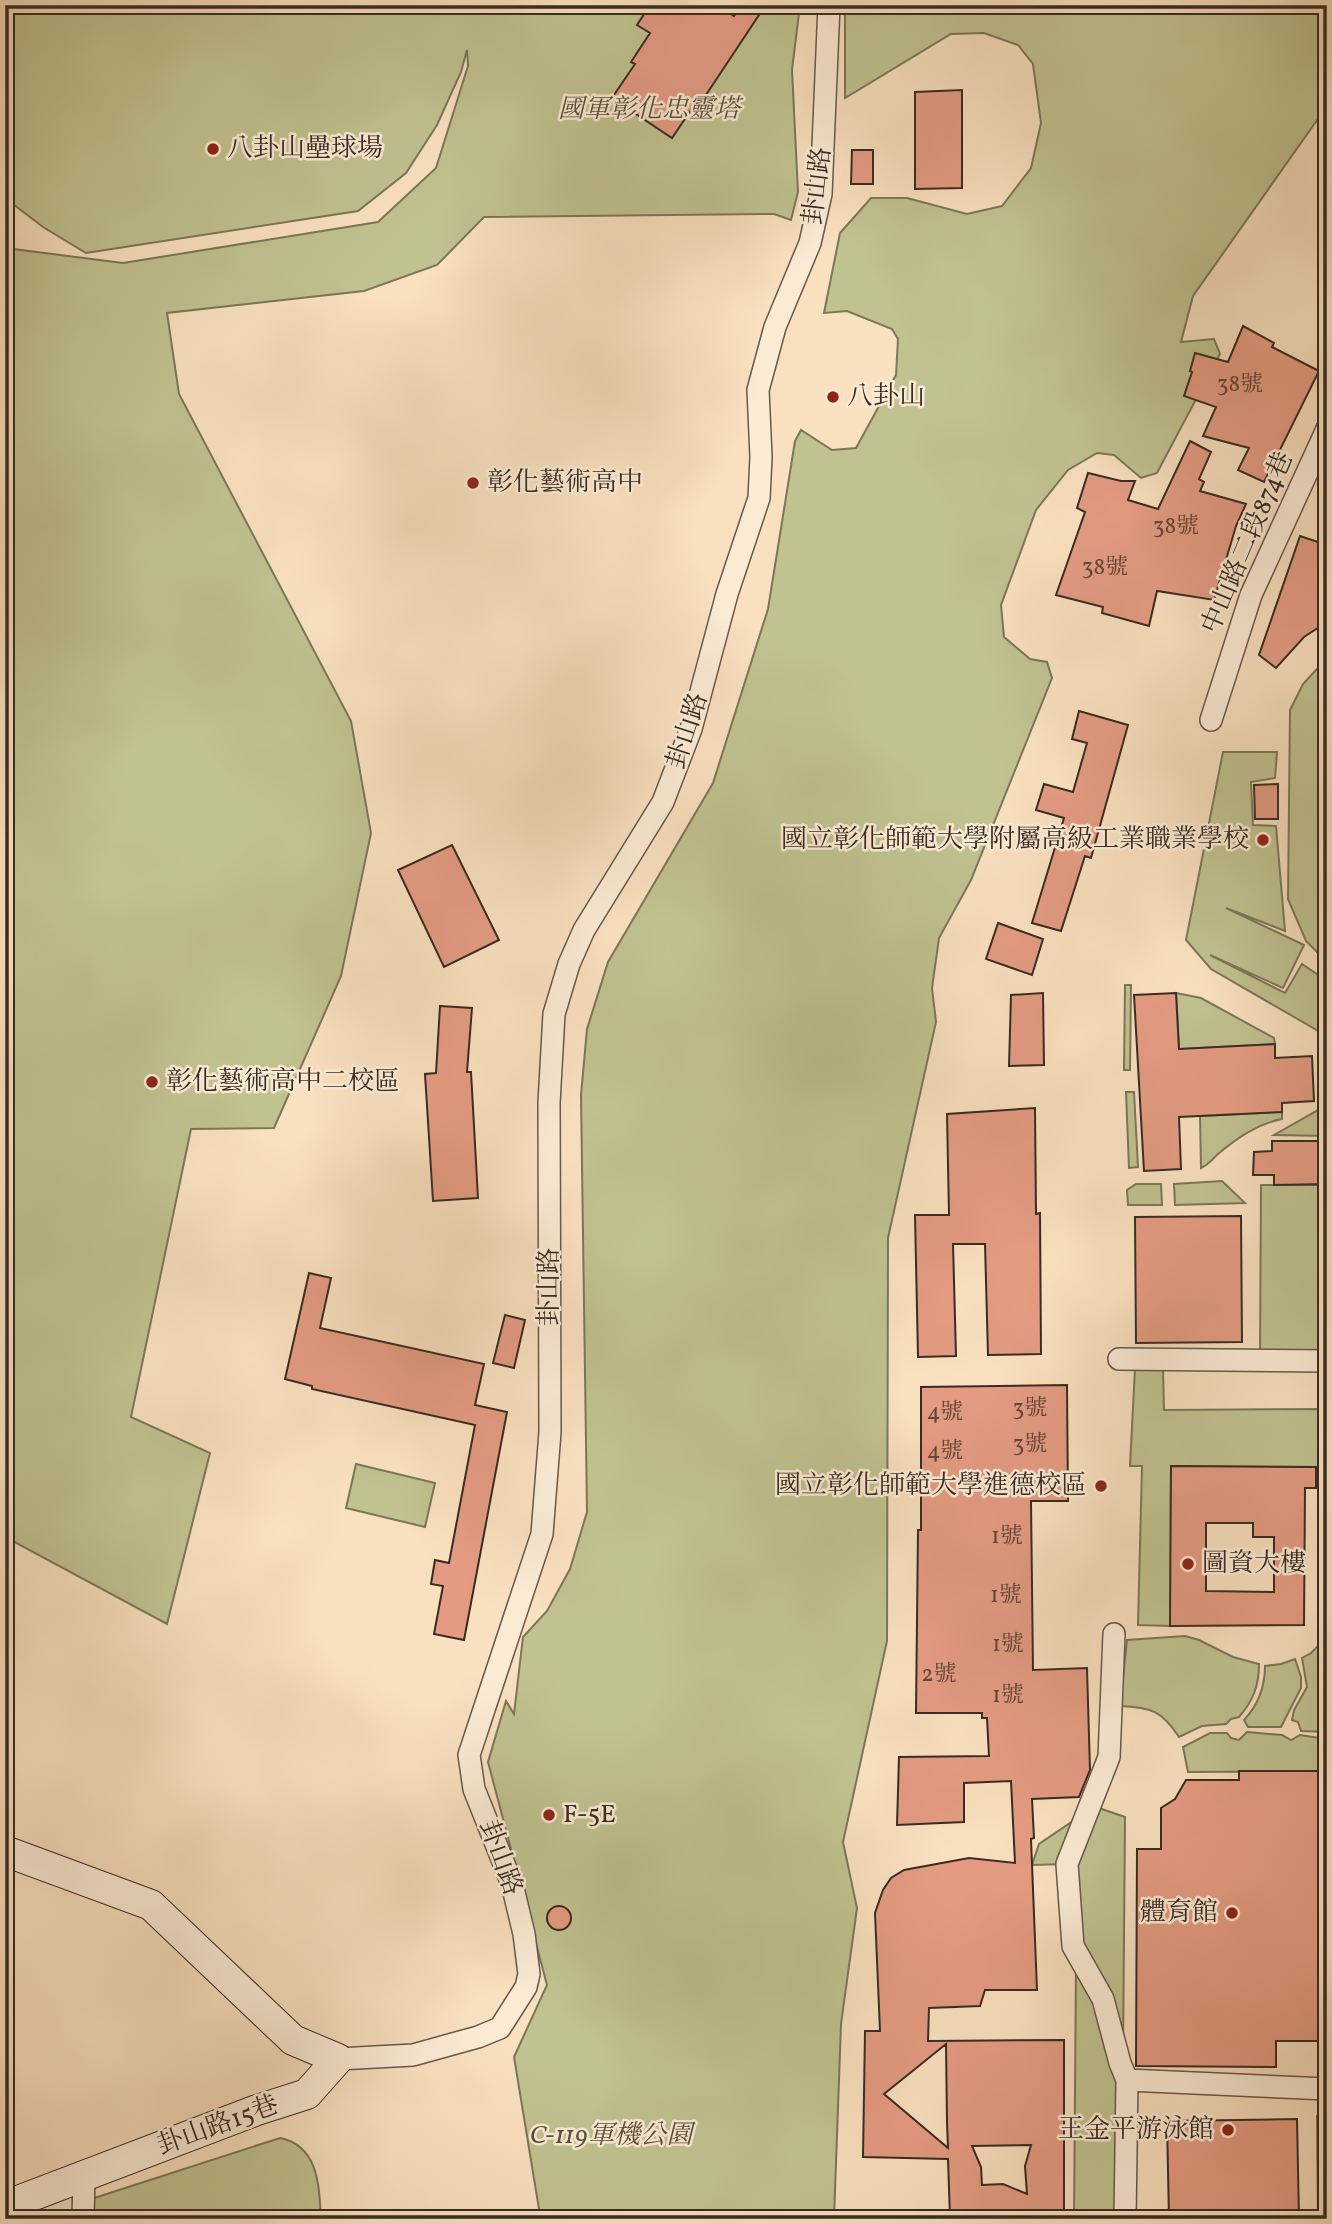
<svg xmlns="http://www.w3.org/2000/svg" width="1332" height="2224" font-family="Vollkorn,'Noto Serif TC',serif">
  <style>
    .green { fill: #c0c290; stroke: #7c765a; stroke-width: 2 }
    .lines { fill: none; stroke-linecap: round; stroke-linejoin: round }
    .stream { stroke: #798180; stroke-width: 6 }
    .building { fill: #e49b82; stroke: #382b24; stroke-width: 2; fill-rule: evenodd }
    .street-casing { stroke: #68584b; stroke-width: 24 }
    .secondary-casing { stroke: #382b24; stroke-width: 32 }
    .street { stroke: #fbebd5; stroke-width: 21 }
    .secondary { stroke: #fbebd5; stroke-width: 30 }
    .poi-dot { fill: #8f2418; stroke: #fbebd5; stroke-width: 2.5 }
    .labels { text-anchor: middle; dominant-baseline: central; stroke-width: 5; stroke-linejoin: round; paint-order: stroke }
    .number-label { font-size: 23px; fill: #63473c }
    .park-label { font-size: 26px; font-style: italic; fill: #5a513f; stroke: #fbebd5 }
    .poi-label { font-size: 26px; fill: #382b24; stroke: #fbebd5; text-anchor: start }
    .street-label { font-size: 26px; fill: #382b24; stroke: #fbebd5 }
  </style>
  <rect width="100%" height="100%" fill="#f9e0bf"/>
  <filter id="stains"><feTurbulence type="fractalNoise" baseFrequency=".00286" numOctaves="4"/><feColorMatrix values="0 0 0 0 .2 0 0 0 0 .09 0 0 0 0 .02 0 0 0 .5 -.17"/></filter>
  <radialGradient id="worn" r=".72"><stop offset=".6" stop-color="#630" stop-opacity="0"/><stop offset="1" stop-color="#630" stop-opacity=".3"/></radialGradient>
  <path class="green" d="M 5,5 L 464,5 L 465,8 L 465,5 L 800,5 L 792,70 L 798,192 L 791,220 L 774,214 L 484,217 L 437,265 L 364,291 L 167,313 L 179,394 L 351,721 L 371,833 L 341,976 L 274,1128 L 191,1129 L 131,1417 L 210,1453 L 167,1624 L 5,1537 L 5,248 L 123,263 L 378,222 L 436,168 L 468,66 L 467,50 L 461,72 L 437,125 L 406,173 L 358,211 L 86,253 L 43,227 L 5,198 Z
    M 845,5 L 1327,5 L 1327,106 L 1193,296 L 1181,342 L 1214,339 L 1220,354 L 1157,473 L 1141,478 L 1114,455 L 1097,453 L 1068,470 L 1036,510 L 1001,605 L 1004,637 L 1030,659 L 1047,662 L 1052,678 L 971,880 L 939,938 L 932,988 L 936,1022 L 888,1238 L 887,1641 L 843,1842 L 857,1908 L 841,2024 L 834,2219 L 524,2219 L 539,2209 L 514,2057 L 547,1985 L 488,1762 L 506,1701 L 514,1714 L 523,1637 L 547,1611 L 570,1569 L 587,1512 L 581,1095 L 587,1029 L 608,962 L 713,783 L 768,609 L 795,441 L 801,430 L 832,450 L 856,448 L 896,375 L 898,339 L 892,329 L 847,311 L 824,313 L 840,233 L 871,198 L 907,198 L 967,214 L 1002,206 L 1031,168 L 1041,123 L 1033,64 L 1018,45 L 984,33 L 951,34 L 845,98 Z
    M 1327,658 L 1327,962 L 1306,941 L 1288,899 L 1290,710 L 1303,684 Z
    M 1223,752 L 1277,752 L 1275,778 L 1251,782 L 1253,825 L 1276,826 L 1285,931 L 1226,908 L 1304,945 L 1283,988 L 1210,955 L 1285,993 L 1302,964 L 1327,981 L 1327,1036 L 1211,969 L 1186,940 Z
    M 1125,985 L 1131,985 L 1130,1070 L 1124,1070 Z
    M 1176,993 L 1201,998 L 1274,1038 L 1275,1044 L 1179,1049 Z
    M 1126,1092 L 1134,1092 L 1138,1167 L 1129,1168 Z
    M 1327,1106 L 1327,1136 L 1274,1135 L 1320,1109 Z
    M 1282,1112 L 1282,1119 C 1257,1124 1237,1138 1218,1154 C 1210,1161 1211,1163 1201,1168 L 1200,1116 Z
    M 1222,1181 L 1245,1203 L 1175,1205 L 1174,1184 Z
    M 1136,1184 L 1161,1184 L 1162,1205 L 1128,1205 L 1127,1190 Z
    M 1261,1185 L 1327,1185 L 1327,1354 L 1260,1353 Z
    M 1135,1368 L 1163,1369 L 1164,1410 L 1327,1409 L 1327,1502 L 1326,1488 L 1316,1488 L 1316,1467 L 1171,1466 L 1170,1626 L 1138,1625 L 1142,1466 L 1130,1466 Z
    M 356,1464 L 435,1483 L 425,1527 L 346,1508 Z
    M 1185,1636 L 1199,1640 L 1233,1657 L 1259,1664 C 1259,1686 1253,1701 1239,1717 L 1231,1719 L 1226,1724 L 1202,1726 L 1179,1737 C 1162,1711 1151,1707 1120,1706 L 1127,1640 Z
    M 1324,1640 L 1327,1640 L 1327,1732 L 1301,1731 L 1298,1722 L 1292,1720 L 1294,1710 L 1307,1687 L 1302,1658 L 1311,1653 Z
    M 1295,1659 L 1301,1677 L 1301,1688 L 1281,1727 L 1248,1727 L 1244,1720 C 1259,1704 1265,1687 1265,1666 L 1281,1664 Z
    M 1247,1732 L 1282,1735 L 1291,1740 L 1300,1735 L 1327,1739 L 1327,1771 L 1188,1772 L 1183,1747 L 1210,1733 L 1227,1733 L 1231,1738 L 1239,1740 Z
    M 1096,1807 L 1125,1817 L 1123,2058 L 1077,1944 L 1073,1864 Z
    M 1088,1811 L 1067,1864 L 1032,1865 L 1039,1844 Z
    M 1076,1964 L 1098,2000 L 1121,2076 L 1117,2219 L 1074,2219 Z
    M 1327,2115 L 1327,2219 L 1318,2219 L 1317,2116 Z
    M 280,2138 C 319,2146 319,2186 321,2219 L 87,2219 L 85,2201 Z"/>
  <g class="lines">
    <path class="stream" d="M 1318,427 L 1327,409"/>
  </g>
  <path class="building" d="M 650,5 L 718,5 L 734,16 L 741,5 L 745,5 L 759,15 L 698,107 L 695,104 L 672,138 L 612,98 L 635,64 L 631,62 L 650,33 L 637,25 Z
    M 962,90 L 962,188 L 915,189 L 915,92 Z
    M 852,150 L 873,150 L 873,184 L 851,184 Z
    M 1243,326 L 1274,343 L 1272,347 L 1319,371 L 1264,482 L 1238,470 L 1249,448 L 1203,436 L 1216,407 L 1184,396 L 1192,372 L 1190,371 L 1195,353 L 1228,362 Z
    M 1190,441 L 1211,452 L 1199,479 L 1204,482 L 1200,491 L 1246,504 L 1236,526 L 1214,600 L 1157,591 L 1149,626 L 1102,613 L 1103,607 L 1056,595 L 1085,512 L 1077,508 L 1088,473 L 1121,481 L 1135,481 L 1128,500 L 1158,509 Z
    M 1300,536 L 1327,545 L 1327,622 L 1304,637 L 1276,668 L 1259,655 Z
    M 1079,711 L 1128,725 L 1091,858 L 1085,856 L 1061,931 L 1032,923 L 1064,818 L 1036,810 L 1044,784 L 1073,792 L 1087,743 L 1072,739 Z
    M 1278,784 L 1278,819 L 1255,819 L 1254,785 Z
    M 452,845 L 499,940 L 444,967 L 398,870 Z
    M 998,923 L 1043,939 L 1032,975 L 986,959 Z
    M 1043,993 L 1044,1065 L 1009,1066 L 1011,995 Z
    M 1176,993 L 1179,1049 L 1275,1044 L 1275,1058 L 1312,1056 L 1314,1101 L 1282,1103 L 1282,1112 L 1179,1117 L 1181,1169 L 1144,1171 L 1134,995 Z
    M 440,1006 L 472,1008 L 467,1072 L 471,1072 L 478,1198 L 433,1201 L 425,1074 L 436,1073 Z
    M 1035,1108 L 1036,1214 L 1040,1213 L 1041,1354 L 988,1355 L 985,1244 L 953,1244 L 956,1356 L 918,1357 L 915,1215 L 949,1215 L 947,1114 Z
    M 1272,1141 L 1327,1141 L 1327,1184 L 1274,1185 L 1274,1175 L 1253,1175 L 1254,1152 L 1272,1151 Z
    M 1241,1216 L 1242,1342 L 1136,1343 L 1135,1217 Z
    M 309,1273 L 331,1278 L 320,1328 L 484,1364 L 475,1405 L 507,1412 L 464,1640 L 434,1634 L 443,1586 L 431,1584 L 435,1560 L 449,1563 L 475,1425 L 312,1389 L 312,1386 L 285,1379 Z
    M 505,1315 L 525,1320 L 514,1368 L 493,1363 Z
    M 1067,1385 L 1068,1501 L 1031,1501 L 1033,1670 L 1087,1668 L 1090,1770 L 1079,1797 L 1032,1799 L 1034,1838 L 1031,1839 L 1037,1990 L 985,1990 L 980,2006 L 929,2008 L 928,2041 L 1064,2040 L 1064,2219 L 950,2217 L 948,2159 L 863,2157 L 865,2031 L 880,2031 L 875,1913 L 883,1890 L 891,1878 L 904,1870 L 969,1858 L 1015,1863 L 1011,1781 L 964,1783 L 964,1822 L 897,1825 L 899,1757 L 989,1756 L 987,1718 L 982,1718 L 982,1713 L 916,1713 L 918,1530 L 921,1530 L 921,1387 ZM 946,2044 L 947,2122 L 948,2148 L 884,2094 ZM 1031,2145 L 1025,2166 L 1027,2194 L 1003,2184 L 982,2185 L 981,2167 L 972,2146 Z
    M 1171,1466 L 1316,1467 L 1316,1488 L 1305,1488 L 1304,1625 L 1170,1626 ZM 1206,1523 L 1253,1523 L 1253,1537 L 1274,1537 L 1274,1592 L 1206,1591 Z
    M 1239,1771 L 1327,1771 L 1327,2041 L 1276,2041 L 1276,2067 L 1136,2066 L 1137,1849 L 1161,1849 L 1161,1808 L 1175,1799 L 1186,1780 L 1239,1780 Z
    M547 1918a12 12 0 1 1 24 0a12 12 0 1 1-24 0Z
    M 1297,2119 L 1299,2219 L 1169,2219 L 1167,2121 Z"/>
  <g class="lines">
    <defs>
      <path id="street" d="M 1211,720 L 1251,595 L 1327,429
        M 1119,1359 L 1327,1361
        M 1114,1634 L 1109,1757 L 1067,1864 L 1073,1946 L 1103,1999 L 1120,2063 L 1127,2080 L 1125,2219
        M 338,2059 L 413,2055 L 478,2037 L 500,2028 L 526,1987 L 529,1974 L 524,1934 L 512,1884 L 474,1789 L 469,1755 L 542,1534 L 550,1432 L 549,1103 L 554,1014 L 569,964 L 584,930 L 663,802 L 691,729 L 727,594 L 759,498 L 761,457 L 758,390 L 775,327 L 810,243 L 821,194 L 829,5
        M 1127,2080 L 1327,2089
        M 83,2219 L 84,2175"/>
      <path id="secondary" d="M 5,1851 L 151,1905 L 293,2040 L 338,2059 L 307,2094 L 257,2110 L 5,2206"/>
    </defs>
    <use href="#street" class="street-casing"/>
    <use href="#secondary" class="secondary-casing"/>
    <use href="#street" class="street"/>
    <use href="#secondary" class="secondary"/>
  </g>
  <g class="poi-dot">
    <circle cx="213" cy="149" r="7"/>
    <circle cx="833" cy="397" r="7"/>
    <circle cx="473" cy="483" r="7"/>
    <circle cx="1263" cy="840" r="7"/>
    <circle cx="152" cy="1082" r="7"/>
    <circle cx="1101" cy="1486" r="7"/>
    <circle cx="1188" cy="1564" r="7"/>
    <circle cx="549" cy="1815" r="7"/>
    <circle cx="1232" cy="1913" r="7"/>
    <circle cx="1228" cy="2130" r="7"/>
  </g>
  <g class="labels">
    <g class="number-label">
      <text x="1240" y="385">38號</text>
      <text x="1176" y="527">38號</text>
      <text x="1105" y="568">38號</text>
      <text x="1030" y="1409">3號</text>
      <text x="945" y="1413">4號</text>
      <text x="1030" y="1445">3號</text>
      <text x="945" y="1452">4號</text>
      <text x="1007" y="1537">1號</text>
      <text x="1006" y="1596">1號</text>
      <text x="1008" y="1645">1號</text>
      <text x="939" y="1675">2號</text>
      <text x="1008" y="1696">1號</text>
    </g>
    <g class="park-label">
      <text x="649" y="110">國軍彰化忠靈塔</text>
      <text x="611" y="2136">C-119軍機公園</text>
    </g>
    <g class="poi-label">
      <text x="227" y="149">八卦山壘球場</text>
      <text x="847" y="397">八卦山</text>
      <text x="487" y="483">彰化藝術高中</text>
      <text x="1249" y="840" text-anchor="end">國立彰化師範大學附屬高級工業職業學校</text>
      <text x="166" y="1082">彰化藝術高中二校區</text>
      <text x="1087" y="1486" text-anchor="end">國立彰化師範大學進德校區</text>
      <text x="1202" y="1564">圖資大樓</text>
      <text x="563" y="1815">F-5E</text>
      <text x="1218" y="1913" text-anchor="end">體育館</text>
      <text x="1214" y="2130" text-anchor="end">王金平游泳館</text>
    </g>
    <g class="street-label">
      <text transform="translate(818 186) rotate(-83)">卦山路</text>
      <text transform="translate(1248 543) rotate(-67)">中山路二段874巷</text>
      <text transform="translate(688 731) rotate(-72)">卦山路</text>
      <text transform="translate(550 1287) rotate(-90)">卦山路</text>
      <text transform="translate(500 1858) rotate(70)">卦山路</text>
      <text transform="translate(218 2126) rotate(-20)">卦山路15巷</text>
    </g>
  </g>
  <rect width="1332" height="2224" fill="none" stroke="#f9e0bf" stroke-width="28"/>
  <rect x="7" y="7" width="1318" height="2210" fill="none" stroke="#382b24" stroke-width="3.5"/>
  <rect x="14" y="14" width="1304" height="2196" fill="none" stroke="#382b24" stroke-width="2"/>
  <rect width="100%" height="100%" filter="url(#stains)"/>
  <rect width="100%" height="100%" fill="url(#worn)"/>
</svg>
